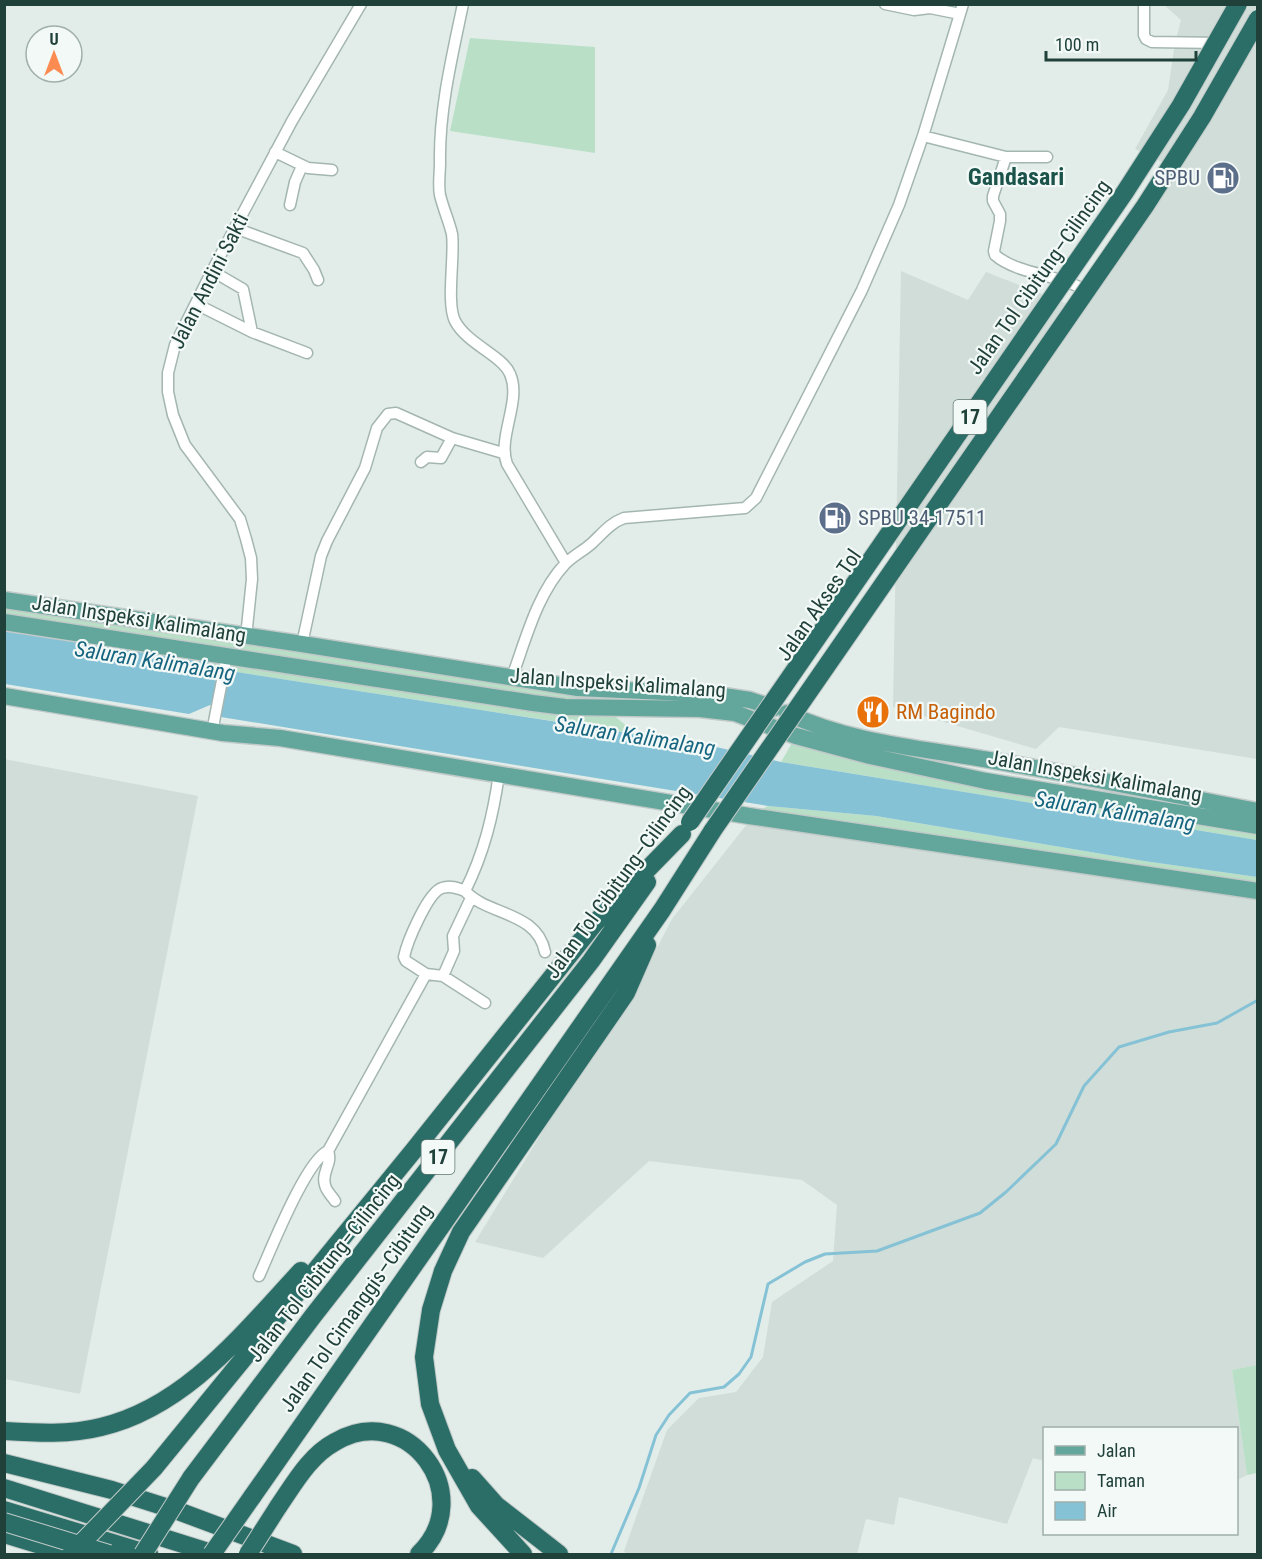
<svg xmlns="http://www.w3.org/2000/svg" width="1262" height="1559" font-family="'Roboto Condensed',sans-serif">
  <style>
    .built { fill: #d0ddd8 }
    .green { fill: #b9e0c7 }
    .water { fill: #86c2d6 }
    .lines { fill: none; stroke-linecap: round; stroke-linejoin: round }
    .stream { stroke: #86c2d6; stroke-width: 3 }
    .minor-casing { stroke: #a4b6b1; stroke-width: 13 }
    .primary-casing { stroke: #c1cac8; stroke-width: 19 }
    .motorway-casing { stroke: #c1cac8; stroke-width: 20 }
    .minor { stroke: #fff; stroke-width: 10 }
    .primary { stroke: #63a69b; stroke-width: 16 }
    .motorway { stroke: #2a6e67; stroke-width: 18 }
    .motorway-bridge-casing { stroke: #c1cac8; stroke-width: 20; stroke-linecap: butt }
    .motorway-bridge { stroke: #2a6e67; stroke-width: 18 }
    .labels { text-anchor: middle; dominant-baseline: central; stroke-width: 4.5; stroke-linejoin: round; paint-order: stroke }
    .shield { fill: #f3f9f7; stroke: #5f7873; stroke-width: 1.5 }
    .shield-label { font-size: 20px; font-weight: bold; fill: #20403a }
    .service-label { font-size: 21px; fill: #4e5e75; stroke: #f3f9f7; text-anchor: end }
    .street-label { font-size: 21px; fill: #20403a; stroke: #f3f9f7 }
    .food-label { font-size: 21px; fill: #c56008; stroke: #f3f9f7; text-anchor: start }
    .water-label { font-size: 22px; font-style: italic; fill: #166580; stroke: #f3f9f7 }
    .quarter-label { font-size: 24px; font-weight: bold; fill: #1b534b; stroke: #f3f9f7 }
  </style>
  <rect width="100%" height="100%" fill="#e2ede9"/>
  <path class="built" d="M 1164,5 L 1257,5 L 1257,759 L 1059,727 L 1036,749 L 893,707 L 901,271 L 968,300 L 986,272 L 1080,309 L 1172,167 L 1135,149 L 1168,90 L 1175,43 L 1181,20 Z
    M 4,759 L 198,796 L 80,1394 L 5,1379 Z
    M 751,819 L 1257,894 L 1258,1365 L 1232,1370 L 1247,1475 L 1237,1480 L 1236,1428 L 1044,1428 L 1044,1461 L 1033,1458 L 1007,1524 L 899,1497 L 894,1525 L 866,1519 L 857,1554 L 626,1554 L 624,1551 L 667,1430 L 699,1398 L 736,1392 L 763,1357 L 772,1302 L 833,1261 L 837,1205 L 802,1180 L 649,1161 L 543,1258 L 475,1242 L 571,1085 L 633,994 L 672,919 Z"/>
  <path class="green" d="M 470,38 L 595,47 L 595,153 L 450,131 Z
    M 5,600 L 604,690 L 604,707 L 636,734 L 224,670 L 206,661 L 5,631 Z
    M 796,736 L 1108,801 L 1111,784 L 1257,811 L 1257,840 L 781,762 Z
    M 768,806 L 876,816 L 1144,861 L 1257,877 L 1257,891 L 749,816 Z
    M 1257,1365 L 1257,1473 L 1247,1475 L 1232,1370 Z"/>
  <path class="water" d="M 5,631 L 206,661 L 224,670 L 712,746 L 781,762 L 1257,840 L 1257,877 L 1144,861 L 876,816 L 768,806 L 221,717 L 221,707 L 210,705 L 189,714 L 5,684 Z"/>
  <g class="lines">
    <path class="stream" d="M 611,1554 L 639,1488 L 656,1435 L 669,1415 L 690,1393 L 724,1387 L 739,1374 L 751,1357 L 768,1284 L 805,1262 L 825,1254 L 877,1251 L 980,1213 L 1006,1192 L 1056,1144 L 1084,1086 L 1119,1047 L 1169,1032 L 1217,1023 L 1258,1000"/>
    <defs>
      <path id="minor" d="M 463,4 C 452,57 439,109 440,163 C 440,173 438,185 440,195 C 443,208 449,221 452,234 C 455,255 446,303 455,321 C 467,344 503,356 510,374 C 522,401 497,437 507,464 L 566,563
        M 885,4 L 914,10 L 930,8 L 960,14
        M 1144,4 L 1144,35 L 1146,39 L 1152,42 L 1220,43
        M 923,136 L 1006,157 L 1047,157
        M 275,152 L 308,168 L 332,170
        M 1006,157 L 993,196 L 993,201 L 1000,214 L 1000,221 L 994,251 L 995,255 C 1017,274 1055,274 1081,288
        M 290,205 L 295,182 L 302,166
        M 235,228 L 303,253 L 314,270 L 318,280
        M 212,271 L 243,289 L 252,332
        M 196,304 L 252,332 L 307,353
        M 421,462 L 427,457 L 441,458 L 452,438
        M 246,637 L 252,579 L 251,558 L 246,539 L 240,519 L 185,445 L 173,415 L 168,392 L 168,373 L 175,345 L 212,271 L 292,121 L 361,4
        M 302,644 L 321,556 L 327,541 L 365,468 L 377,428 L 388,414 L 396,413 L 452,438 L 503,453
        M 512,677 C 526,639 537,594 565,564 C 573,556 583,551 591,544 C 602,534 610,523 624,518 L 745,508 L 756,498 L 862,290 L 899,205 L 923,136 L 963,4
        M 212,732 L 227,655
        M 499,774 C 493,816 484,853 465,891 C 488,916 537,911 545,952
        M 465,891 C 458,888 450,885 442,888 C 428,892 407,942 404,957 L 406,961 L 426,974 L 443,976 L 485,1003
        M 443,976 L 454,951 L 453,936 L 471,898
        M 328,1151 C 333,1164 321,1172 325,1185 C 326,1191 332,1196 335,1201
        M 259,1276 C 270,1252 306,1160 328,1151 L 426,974"/>
      <path id="primary" d="M 4,600 L 302,644 L 578,688 L 710,694 L 750,700 L 774,708
        M 4,622 L 533,703 L 565,707 L 700,709 L 735,713 L 796,736 L 870,756 L 986,781 L 1258,826
        M 4,696 L 223,733 L 280,738 L 749,816 L 1258,891
        M 787,713 C 851,743 920,748 989,760 C 1079,775 1168,794 1258,811"/>
      <path id="motorway" d="M 4,1431 C 37,1433 69,1435 101,1427 C 186,1407 244,1332 301,1271
        M 4,1463 L 112,1490 L 178,1511 L 293,1554
        M 154,1468 L 414,1150 L 595,923 L 682,834
        M 191,1478 L 313,1316 L 591,961 L 647,882
        M 472,1478 L 496,1505 L 559,1554
        M 4,1488 L 215,1554
        M 252,1497 L 662,910 L 713,830
        M 278,1507 C 294,1484 309,1456 335,1442 C 408,1399 479,1496 419,1554
        M 4,1510 L 149,1554
        M 4,1534 L 70,1554
        M 523,1554 L 479,1506 L 447,1450 L 430,1404 L 424,1357 L 431,1310 L 443,1271 L 461,1232 L 626,993 L 647,945"/>
    </defs>
    <use href="#minor" class="minor-casing"/>
    <use href="#primary" class="primary-casing"/>
    <use href="#motorway" class="motorway-casing"/>
    <use href="#minor" class="minor"/>
    <use href="#primary" class="primary"/>
    <use href="#motorway" class="motorway"/>
    <defs>
      <path id="motorway-bridge" d="M 690,822 L 1125,192 L 1181,105 L 1238,4
        M 713,830 L 1145,206 L 1202,117 L 1258,19
        M 4,1522 L 109,1554
        M 71,1554 L 154,1468
        M 143,1554 L 191,1478
        M 212,1554 L 252,1497
        M 248,1554 L 278,1507"/>
    </defs>
    <use href="#motorway-bridge" class="motorway-bridge-casing"/>
    <use href="#motorway-bridge" class="motorway-bridge"/>
  </g>
  <defs>
    <symbol id="fuel-disc" viewBox="-11 -11 22 22"><circle r="9.5" fill="#5c6f8a" stroke="#f3f9f7"/><path d="M-5.5-6h7V0h2V4h1.3V-2.5L3-4.5l.8-.8L6-3V5H2.5V1h-1V6h-7ZM-4.2-4.7v3.2H.2V-4.7Z" fill="#fff"/></symbol>
    <symbol id="restaurant-disc" viewBox="-11 -11 22 22"><circle r="9.5" fill="#e8710a" stroke="#f3f9f7"/><path d="M-5-6h1v4h1v-4h1v4h1v-4h1v5L-1.5 .5V6h-2V.5L-5-1ZM5-6V6H3V1.5H1.5Q1.5-4 5-6Z" fill="#fff"/></symbol>
  </defs>
  <g fill-rule="evenodd">
    <use href="#fuel-disc" x="1204" y="159" width="38" height="38"/>
    <use href="#fuel-disc" x="816" y="499" width="38" height="38"/>
    <use href="#restaurant-disc" x="854" y="693" width="38" height="38"/>
  </g>
  <g class="labels">
    <g class="shield">
      <rect x="953.5" y="400" width="33" height="34" rx="4.5"/>
      <rect x="421.5" y="1140" width="33" height="34" rx="4.5"/>
    </g>
    <g class="shield-label">
      <text x="970" y="417">17</text>
      <text x="438" y="1157">17</text>
    </g>
    <g class="service-label">
      <text x="1200" y="178">SPBU</text>
      <text x="858" y="518" text-anchor="start">SPBU 34-17511</text>
    </g>
    <g class="street-label">
      <text transform="translate(1039 277) rotate(-55)">Jalan Tol Cibitung–Cilincing</text>
      <text transform="translate(209 281) rotate(-63)">Jalan Andini Sakti</text>
      <text transform="translate(819 605) rotate(-55)">Jalan Akses Tol</text>
      <text transform="translate(139 619) rotate(9)">Jalan Inspeksi Kalimalang</text>
      <text transform="translate(618 683) rotate(4)">Jalan Inspeksi Kalimalang</text>
      <text transform="translate(1095 776) rotate(10)">Jalan Inspeksi Kalimalang</text>
      <text transform="translate(618 882) rotate(-54)">Jalan Tol Cibitung–Cilincing</text>
      <text transform="translate(324 1268) rotate(-52)">Jalan Tol Cibitung–Cilincing</text>
      <text transform="translate(356 1308) rotate(-55)">Jalan Tol Cimanggis–Cibitung</text>
    </g>
    <g class="food-label">
      <text x="896" y="712">RM Bagindo</text>
    </g>
    <g class="water-label">
      <text transform="translate(155 661) rotate(9)">Saluran Kalimalang</text>
      <text transform="translate(635 736) rotate(9)">Saluran Kalimalang</text>
      <text transform="translate(1115 811) rotate(9)">Saluran Kalimalang</text>
    </g>
    <g class="quarter-label">
      <text x="1016" y="177">Gandasari</text>
    </g>
  </g>
  <rect width="1262" height="1559" fill="none" stroke="#20403a" stroke-width="12"/>
  <rect x="1043" y="1427" width="195" height="108" fill="#f3f9f7" stroke="#9fafab" stroke-width="1.5"/>
  <rect x="1055" y="1446" width="30" height="9" fill="#63a69b" stroke="#9fafab" stroke-width="1.5"/>
  <text x="1097" y="1457" font-size="18" fill="#20403a">Jalan</text>
  <rect x="1055" y="1472" width="30" height="18" fill="#b9e0c7" stroke="#9fafab" stroke-width="1.5"/>
  <text x="1097" y="1487" font-size="18" fill="#20403a">Taman</text>
  <rect x="1055" y="1502" width="30" height="18" fill="#86c2d6" stroke="#9fafab" stroke-width="1.5"/>
  <text x="1097" y="1517" font-size="18" fill="#20403a">Air</text>
  <g transform="translate(54 54)"><circle r="28" fill="#f3f9f7" stroke="#9fafab" stroke-width="1.5"/>
  <path d="M0-4.5L10 22L0 15L-10 22Z" fill="#fc8b51"/>
  <text y="-9" font-size="16" font-weight="bold" text-anchor="middle" fill="#20403a">U</text>
  </g>
  <path d="M1046 51v9h150v-9" fill="none" stroke="#20403a" stroke-width="3"/>
  <text x="1055" y="51" font-size="18" fill="#20403a" stroke="#f3f9f7" stroke-width="4.5" paint-order="stroke">100 m</text>
</svg>
